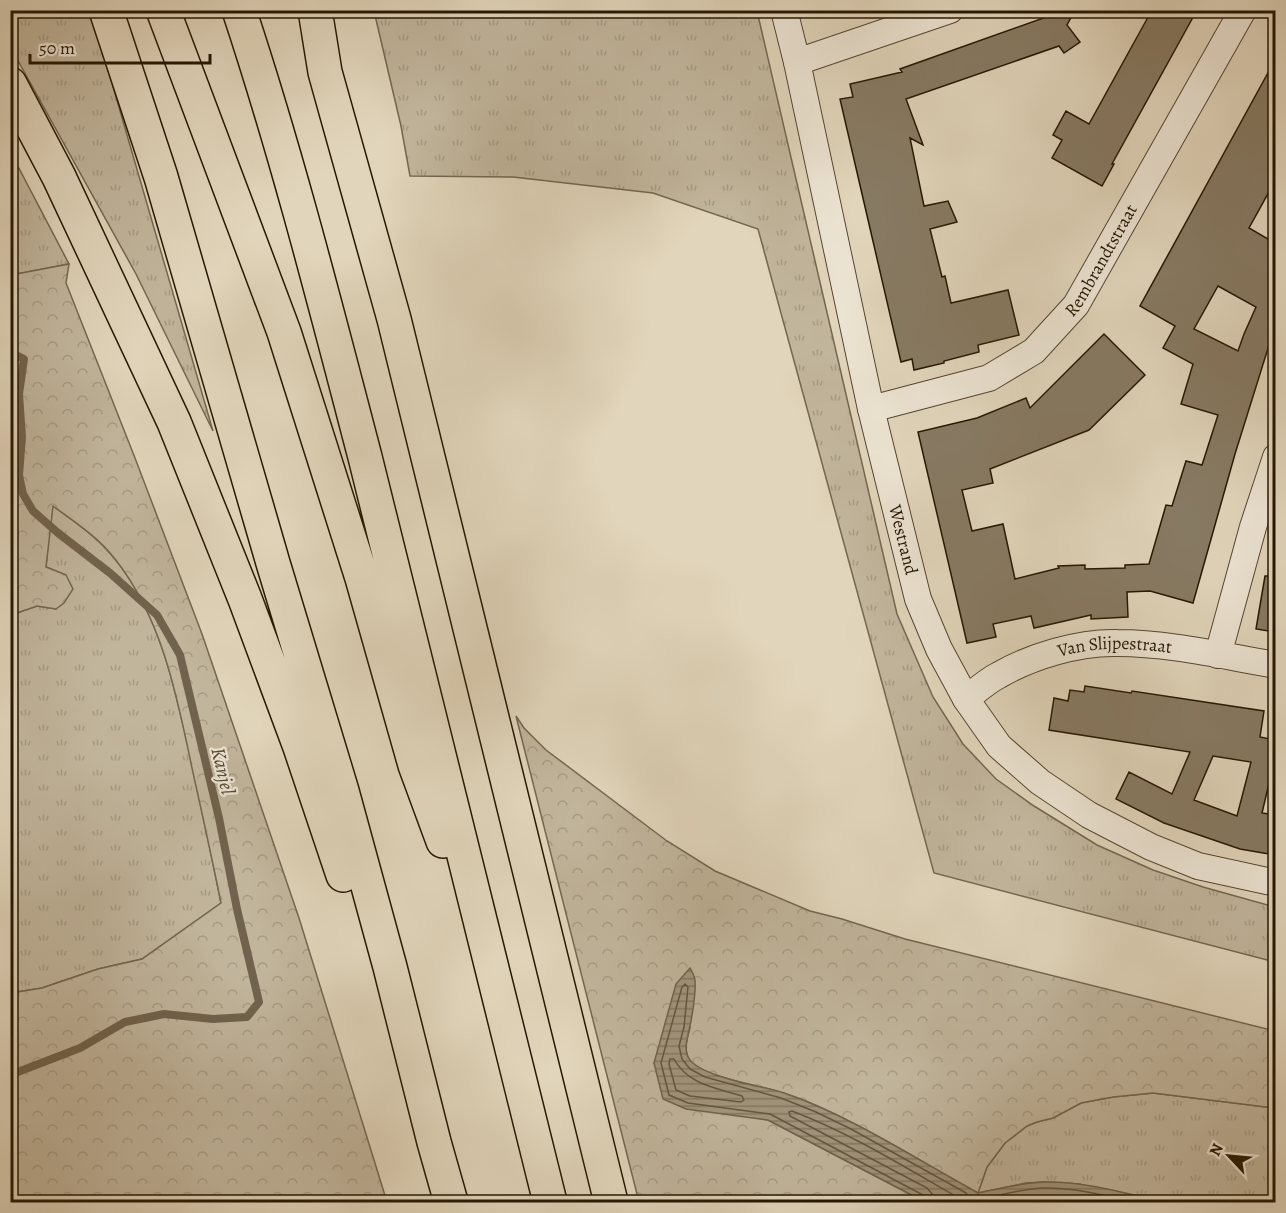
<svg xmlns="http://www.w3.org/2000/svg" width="1286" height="1213" font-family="Alegreya,serif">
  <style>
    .grass { fill: url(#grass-tufts); stroke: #746650; stroke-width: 1.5 }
    .forest { fill: url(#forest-crowns); stroke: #746650; stroke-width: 1.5 }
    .water { fill: url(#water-rules); stroke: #70624c; stroke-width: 1.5 }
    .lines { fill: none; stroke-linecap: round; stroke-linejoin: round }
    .shore { stroke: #645640; stroke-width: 1.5 }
    .stream { stroke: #70624c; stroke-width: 8 }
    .building { fill: #877a63; stroke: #261703; stroke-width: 1.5; fill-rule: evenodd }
    .minor-casing { stroke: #554631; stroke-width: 28 }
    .highway-casing { stroke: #261703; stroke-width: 36 }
    .minor { stroke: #ece4d3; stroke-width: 26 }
    .highway { stroke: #e1d5bb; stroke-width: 33 }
    .labels { text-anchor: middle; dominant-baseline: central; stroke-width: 4.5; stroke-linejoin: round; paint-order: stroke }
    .street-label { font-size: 18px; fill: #261703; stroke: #ece4d3 }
    .water-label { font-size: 20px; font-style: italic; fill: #574933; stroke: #ece4d3 }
  </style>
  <defs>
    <pattern id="grass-tufts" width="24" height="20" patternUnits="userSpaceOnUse" patternTransform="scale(1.5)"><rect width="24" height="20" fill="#c1b59c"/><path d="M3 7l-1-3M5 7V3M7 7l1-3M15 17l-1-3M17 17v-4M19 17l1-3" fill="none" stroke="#a69b85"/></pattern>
    <pattern id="forest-crowns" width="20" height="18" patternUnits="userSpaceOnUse" patternTransform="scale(1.5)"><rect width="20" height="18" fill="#c1b59c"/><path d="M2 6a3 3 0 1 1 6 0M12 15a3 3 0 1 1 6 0" fill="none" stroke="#a69b85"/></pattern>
    <pattern id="water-rules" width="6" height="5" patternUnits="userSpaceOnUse" patternTransform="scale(1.5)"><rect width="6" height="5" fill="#a1947c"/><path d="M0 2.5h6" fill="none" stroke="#837863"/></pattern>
  </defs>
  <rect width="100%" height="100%" fill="#e1d5bb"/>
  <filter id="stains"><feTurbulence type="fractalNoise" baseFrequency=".00333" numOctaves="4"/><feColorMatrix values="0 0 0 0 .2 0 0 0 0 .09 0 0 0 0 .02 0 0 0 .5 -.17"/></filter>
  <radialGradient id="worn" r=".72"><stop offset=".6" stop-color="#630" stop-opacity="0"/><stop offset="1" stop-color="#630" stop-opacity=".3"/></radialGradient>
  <path class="grass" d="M 10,11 L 91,11 L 213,431 L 136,274 L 11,48 Z
    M 374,11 L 757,11 L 897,614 L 933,697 L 963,744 L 996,779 L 1034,806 L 1097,845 L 1153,870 L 1203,887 L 1275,907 L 1275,962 L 934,873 L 758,229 L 653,193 L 513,177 L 410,176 L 401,126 Z
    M 11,153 L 69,264 L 11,275 Z
    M 52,505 C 75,522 96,536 114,558 C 161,614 177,696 192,765 C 202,811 212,857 221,903 L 142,959 L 98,969 L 42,988 L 11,993 L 11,615 L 37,606 L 56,609 L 66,575 L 46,567 Z
    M 1153,1093 L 1275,1108 L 1275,1202 L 1164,1202 L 1079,1184 L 1045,1182 L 1026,1183 L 978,1193 L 987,1167 L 1005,1143 L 1027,1126 L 1037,1122 L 1053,1118 L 1081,1103 L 1113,1097 Z"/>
  <path class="forest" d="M 69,264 L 66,283 L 135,458 L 202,634 L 299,918 L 387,1202 L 11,1202 L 11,993 L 42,988 L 98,969 L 142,959 L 221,903 C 212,858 202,813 192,768 C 177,696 162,618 115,559 C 98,537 75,522 53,506 L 46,567 L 66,575 L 73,589 L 64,603 L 56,609 L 37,606 L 11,615 L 11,275 Z
    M 516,716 L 524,728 L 546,750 L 667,841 L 715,871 L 810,911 L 842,919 L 905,939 L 1275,1031 L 1275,1108 L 1153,1093 L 1113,1097 L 1081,1103 L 1053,1118 L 1037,1122 L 1027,1126 L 1005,1143 L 987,1167 L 978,1193 C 948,1176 917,1159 886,1141 C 853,1123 819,1104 783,1093 C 762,1086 705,1077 692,1063 C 682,1052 687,1040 690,1028 L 654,1063 L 740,1115 L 768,1120 L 925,1202 L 639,1202 Z"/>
  <path class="water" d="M 690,968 C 692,972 695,976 695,981 C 696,992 692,1019 689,1030 C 687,1040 684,1048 688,1057 C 698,1077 763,1086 784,1093 C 851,1116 916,1159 978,1193 C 1000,1189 1021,1183 1043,1182 C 1084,1181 1124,1193 1164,1202 L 977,1202 L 978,1194 L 970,1202 L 925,1202 L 768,1120 L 686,1109 L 663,1099 L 654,1063 L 676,984 Z"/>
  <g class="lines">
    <path class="shore" d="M 670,1059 L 674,1059 C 688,1085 717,1088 742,1096 L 744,1100 L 741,1102 L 690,1096 L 676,1090 L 669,1064 Z
      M 926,1202 L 926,1198 L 923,1195 L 770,1114 L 688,1103 L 669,1095 L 661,1063 L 682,987 L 685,984 L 688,987 L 684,1027 L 679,1046 L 682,1059 L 690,1069 L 705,1077 L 781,1098 L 816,1112 L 851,1129 L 966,1193 L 968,1196 L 966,1202
      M 934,1202 L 933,1195 L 927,1188 L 790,1116 L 789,1112 L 792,1111 C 850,1133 903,1166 957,1197 L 959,1202
      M 983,1202 L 984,1199 L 986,1198 C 1004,1194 1023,1189 1042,1188 C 1074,1187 1105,1196 1136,1202
      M 1000,1202 C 1039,1195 1063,1194 1101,1202"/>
    <path class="stream" d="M 10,349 L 14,354 L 24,359 L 19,394 L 22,437 L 19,475 L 23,494 L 33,511 L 58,533 L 110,573 L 157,615 L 180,655 L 219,818 L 237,909 L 259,1002 L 247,1017 L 213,1019 L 164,1014 L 125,1022 L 80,1048 L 10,1075"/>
  </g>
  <path class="building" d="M 1066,10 L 1075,10 L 1067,25 L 1080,42 L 1064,53 L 1059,46 L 906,99 L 923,145 L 910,138 L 924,206 L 948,201 L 957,222 L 930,229 L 942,277 L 945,276 L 951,303 L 1008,290 L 1019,335 L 978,345 L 979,352 L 944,361 L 944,363 L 914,370 L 912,359 L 901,362 L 840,99 L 853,97 L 850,84 L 902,72 L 900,69 Z
    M 1152,10 L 1197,10 L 1112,164 L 1114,164 L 1102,186 L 1052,158 L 1062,140 L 1053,135 L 1066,111 L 1089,124 Z
    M 1275,60 L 1275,181 L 1249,228 L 1275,243 L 1275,326 L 1235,454 L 1193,603 L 1150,591 L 1127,592 L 1128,617 L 1091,619 L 1091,615 L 1034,628 L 1031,616 L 993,624 L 996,637 L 967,643 L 918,432 L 977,418 L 1026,398 L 1030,408 L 1104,334 L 1145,375 L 1089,430 L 990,469 L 993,483 L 962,490 L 972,531 L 1003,524 L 1015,579 L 1059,568 L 1058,566 L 1085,565 L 1085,569 L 1125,568 L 1125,565 L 1149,564 L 1166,505 L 1172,506 L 1186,461 L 1202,465 L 1218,415 L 1181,404 L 1193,364 L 1163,348 L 1175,326 L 1140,306 ZM 1218,286 L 1256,307 L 1244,334 L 1238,351 L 1194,329 Z
    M 1265,576 L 1275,576 L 1275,632 L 1256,629 Z
    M 1085,686 L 1131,693 L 1132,691 L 1264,711 L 1260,737 L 1275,740 L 1275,758 L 1262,813 L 1275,815 L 1275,855 L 1240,849 L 1164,823 L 1116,799 L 1129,772 L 1172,794 L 1190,752 L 1049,730 L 1054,698 L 1068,701 L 1070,690 L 1084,692 ZM 1213,756 L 1251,762 L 1237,816 L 1194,800 Z"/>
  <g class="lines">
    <defs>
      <g id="minor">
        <path id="s1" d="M 784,10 L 797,62 L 871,409 L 918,599 L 939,649 L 966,699 L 999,746 L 1040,782 L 1089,815 L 1151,847 L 1198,866 L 1276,883"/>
        <path d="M 797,62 L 950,10"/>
        <path id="s2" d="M 871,409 L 989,378 L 1034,351 L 1076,305 L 1243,10"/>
        <path d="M 1218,655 L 1253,527 L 1276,457"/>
        <path id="s3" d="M 966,699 C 976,691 987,681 999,675 C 1032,656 1079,642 1117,643 C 1170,643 1223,656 1276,665"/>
      </g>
      <path id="highway" d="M 106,10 L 161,177 L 273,563 L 342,791 L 390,967 L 434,1142 L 451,1202
        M 163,10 L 284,332 L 362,578 L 415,765 L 443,841
        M 239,10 C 288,158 326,308 365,457 C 429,705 489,954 550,1202
        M 315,10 L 325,72 L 394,319 L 611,1202
        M 10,84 L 59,177 L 174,422 L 245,599 L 300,747 L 343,875"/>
    </defs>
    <use href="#minor" class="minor-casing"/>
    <use href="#highway" class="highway-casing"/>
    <use href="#minor" class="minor"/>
    <use href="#highway" class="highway"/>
  </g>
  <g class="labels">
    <g class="street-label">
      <text stroke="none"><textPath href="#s2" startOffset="288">Rembrandtstraat</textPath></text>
      <text stroke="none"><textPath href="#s1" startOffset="543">Westrand</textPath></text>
      <text stroke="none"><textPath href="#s3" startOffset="162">Van Slijpestraat</textPath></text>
    </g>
    <g class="water-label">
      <text transform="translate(223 771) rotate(77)">Kanjel</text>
    </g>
  </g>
  <rect width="1286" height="1213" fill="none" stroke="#e1d5bb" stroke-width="36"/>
  <rect x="12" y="12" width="1262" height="1189" fill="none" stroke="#261703" stroke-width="3"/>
  <rect x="18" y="18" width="1250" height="1177" fill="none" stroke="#261703" stroke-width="1.5"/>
  <g transform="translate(1229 1156) rotate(296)" stroke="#ece4d3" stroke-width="4.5" paint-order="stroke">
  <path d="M0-4.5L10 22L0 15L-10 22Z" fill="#261703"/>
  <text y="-9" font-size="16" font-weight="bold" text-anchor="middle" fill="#261703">N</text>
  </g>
  <path d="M30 54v9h180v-9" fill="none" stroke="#261703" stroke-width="3"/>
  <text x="39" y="54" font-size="18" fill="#261703" stroke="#ece4d3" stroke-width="4.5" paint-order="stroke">50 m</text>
  <rect width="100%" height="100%" filter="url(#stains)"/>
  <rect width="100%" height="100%" fill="url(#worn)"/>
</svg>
